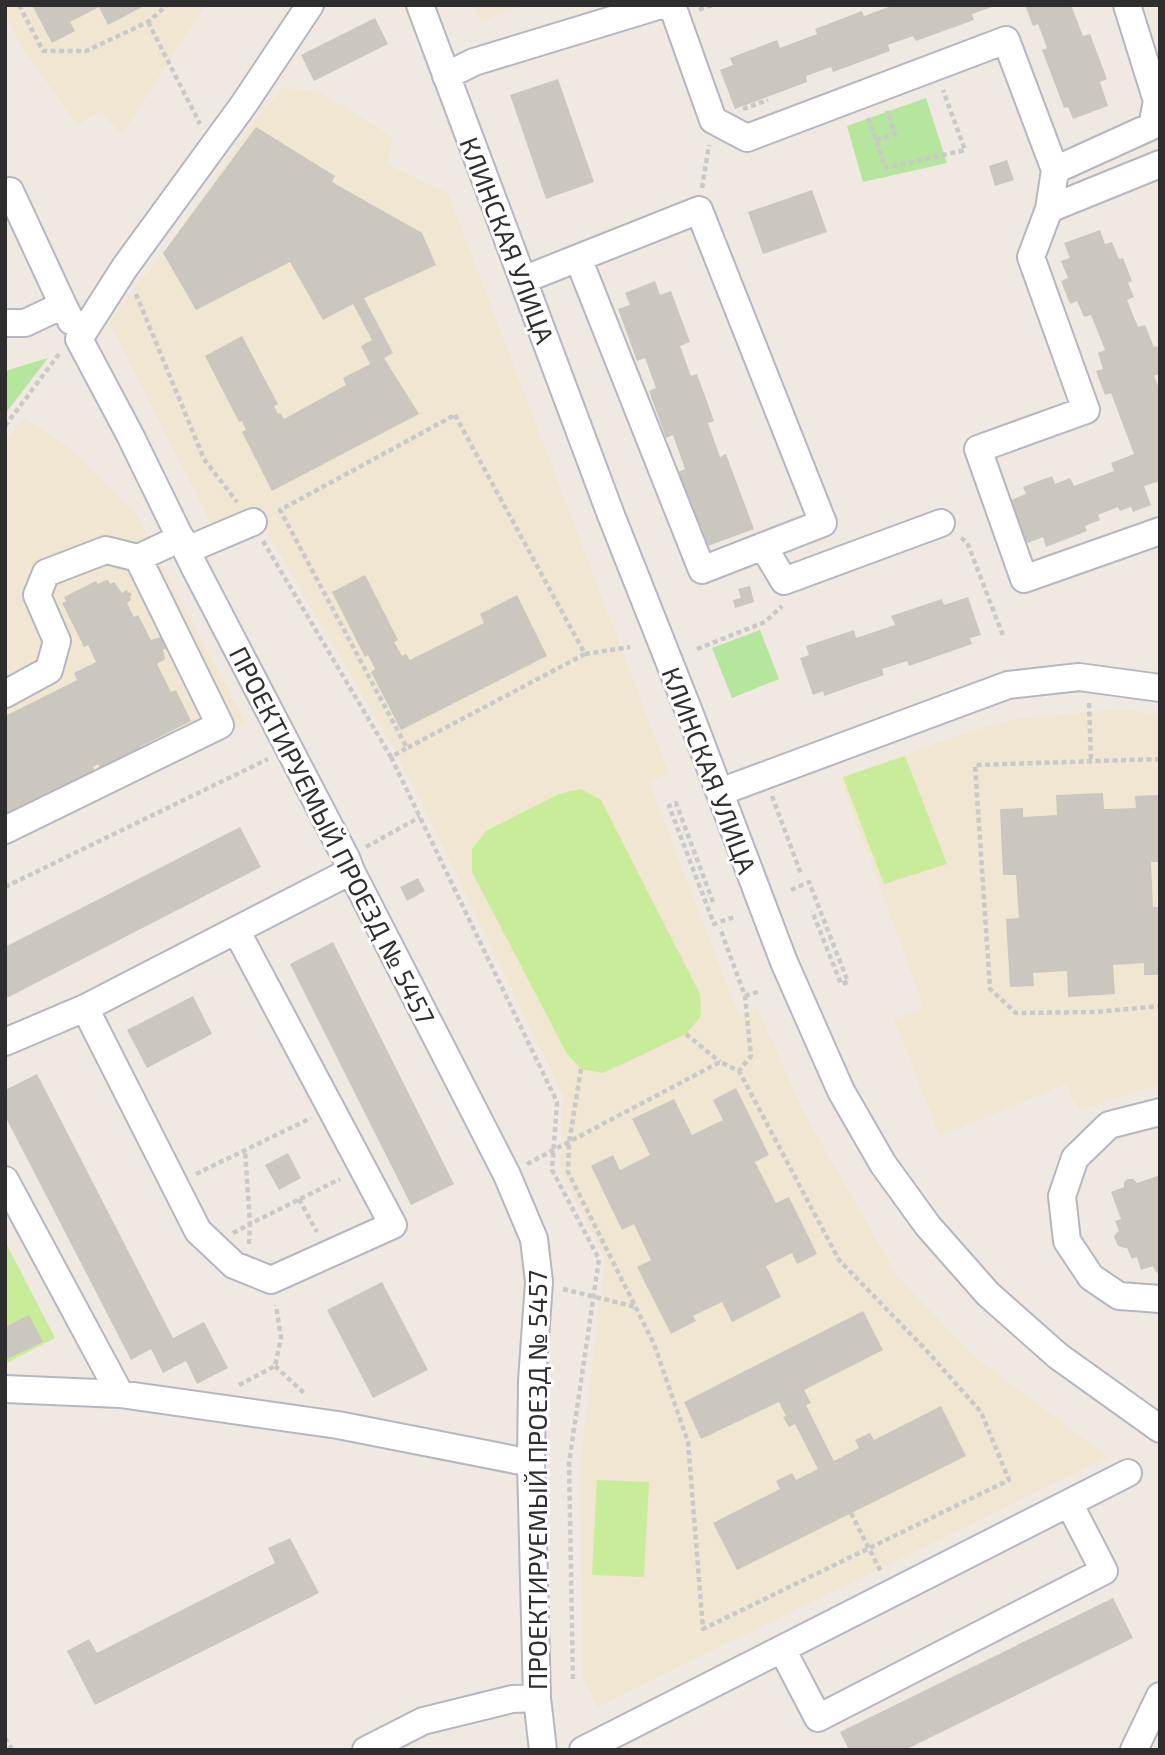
<svg xmlns="http://www.w3.org/2000/svg" width="1165" height="1755" font-family="'Exo 2',sans-serif">
  <style>
    .education { fill: #f0e6d1 }
    .green { fill: #b6e59e }
    .pitch { fill: #c9ec9a }
    .building { fill: #cbc7bf }
    .lines { fill: none; stroke-linecap: round; stroke-linejoin: round }
    .minor-casing { stroke: #b4b7c1; stroke-width: 30 }
    .path { stroke: #c9c9c9; stroke-width: 4.5; stroke-dasharray: 5 3.5; stroke-linecap: butt }
    .minor { stroke: #fff; stroke-width: 26 }
    .labels { text-anchor: middle; dominant-baseline: central; stroke-width: 6; stroke-linejoin: round; paint-order: stroke }
    .street-label { font-size: 26px; fill: #2e2e2e; stroke: #fff }
  </style>
  <rect width="100%" height="100%" fill="#efe9e1"/>
  <path class="education" d="M 5,5 L 206,5 L 122,134 L 100,111 L 78,125 L 24,51 L 5,13 Z
    M 473,5 L 523,5 L 481,21 Z
    M 283,88 L 321,92 L 392,137 L 388,165 L 448,193 L 669,774 L 649,782 L 739,1016 L 757,1008 L 804,1113 L 898,1277 L 976,1358 L 1108,1457 L 597,1707 L 583,1677 L 580,1466 L 605,1259 L 560,1170 L 563,1096 L 422,803 L 397,754 L 260,520 L 214,529 L 109,322 L 163,253 L 256,119 Z
    M 24,417 L 69,447 L 137,515 L 154,551 L 246,723 L 5,844 L 5,442 Z
    M 1123,709 L 1160,716 L 1160,1084 L 1079,1110 L 1074,1100 L 1073,1100 L 1066,1084 L 940,1136 L 894,1019 L 924,1007 L 840,778 L 969,732 L 1010,720 L 1045,716 Z"/>
  <path class="green" d="M 926,98 L 947,163 L 863,182 L 847,126 Z
    M 48,358 L 5,414 L 5,371 Z
    M 760,630 L 779,679 L 732,698 L 712,648 Z"/>
  <path class="pitch" d="M 905,756 L 947,864 L 884,884 L 843,777 Z
    M 581,789 L 601,800 L 700,994 L 701,1016 L 686,1034 L 603,1073 L 581,1069 L 566,1052 L 472,872 L 472,849 L 486,831 L 559,794 Z
    M 5,1241 L 55,1338 L 5,1364 Z
    M 597,1480 L 649,1482 L 644,1577 L 592,1575 Z"/>
  <path class="building" d="M 32,5 L 146,5 L 108,25 L 99,7 L 70,22 L 75,31 L 52,43 Z
    M 894,5 L 995,6 L 972,14 L 974,20 L 916,41 L 913,36 L 888,45 L 890,51 L 833,72 L 831,67 L 806,76 L 807,82 L 735,109 L 720,70 L 733,65 L 730,58 L 777,40 L 780,48 L 817,34 L 815,29 L 862,11 L 864,16 Z
    M 1025,5 L 1071,5 L 1083,36 L 1090,34 L 1107,79 L 1100,82 L 1108,106 L 1073,119 L 1068,107 L 1064,108 L 1042,50 L 1047,48 L 1038,24 L 1033,26 Z
    M 375,18 L 388,44 L 314,81 L 301,55 Z
    M 558,79 L 594,182 L 546,199 L 510,95 Z
    M 256,127 L 335,176 L 332,182 L 422,233 L 436,265 L 364,298 L 393,353 L 384,358 L 419,414 L 272,491 L 242,432 L 246,430 L 242,421 L 239,422 L 205,356 L 242,336 L 278,404 L 274,406 L 278,414 L 280,413 L 284,419 L 346,385 L 343,378 L 370,364 L 361,346 L 372,340 L 353,304 L 323,320 L 290,262 L 196,310 L 163,253 Z
    M 1007,160 L 1014,180 L 995,186 L 989,166 Z
    M 812,190 L 827,232 L 763,254 L 748,212 Z
    M 1100,230 L 1105,244 L 1112,242 L 1119,259 L 1123,258 L 1132,281 L 1128,283 L 1134,297 L 1127,300 L 1138,327 L 1145,325 L 1154,347 L 1157,346 L 1160,354 L 1160,374 L 1154,376 L 1160,391 L 1160,481 L 1144,486 L 1151,505 L 1133,512 L 1131,507 L 1120,511 L 1118,507 L 1098,515 L 1100,520 L 1085,526 L 1087,531 L 1046,547 L 1043,537 L 1025,544 L 1009,501 L 1026,494 L 1023,487 L 1052,476 L 1055,484 L 1070,478 L 1074,486 L 1114,471 L 1111,463 L 1134,454 L 1111,393 L 1105,395 L 1096,371 L 1103,369 L 1098,353 L 1105,350 L 1091,315 L 1084,317 L 1077,301 L 1070,304 L 1061,281 L 1068,278 L 1061,261 L 1070,258 L 1064,243 Z
    M 655,281 L 660,295 L 671,291 L 690,342 L 680,346 L 691,376 L 697,374 L 714,421 L 708,423 L 720,457 L 726,454 L 754,529 L 705,547 L 678,472 L 685,469 L 673,435 L 666,438 L 649,391 L 656,388 L 645,358 L 637,361 L 618,309 L 630,305 L 625,293 Z
    M 365,575 L 398,640 L 394,642 L 402,656 L 406,654 L 410,660 L 484,623 L 480,614 L 517,595 L 547,656 L 401,730 L 371,672 L 375,669 L 368,655 L 365,657 L 332,592 Z
    M 106,580 L 108,580 L 110,584 L 114,582 L 122,593 L 127,590 L 128,593 L 130,592 L 132,595 L 130,596 L 131,600 L 127,603 L 134,617 L 138,615 L 151,640 L 163,636 L 169,647 L 163,650 L 165,659 L 157,664 L 171,692 L 176,690 L 191,721 L 140,747 L 142,752 L 101,769 L 98,764 L 93,767 L 97,776 L 5,821 L 5,716 L 77,680 L 74,673 L 96,662 L 88,645 L 84,647 L 62,603 L 66,601 L 64,597 L 96,581 L 98,584 Z
    M 750,586 L 754,602 L 735,608 L 733,600 L 741,598 L 738,589 Z
    M 968,597 L 981,635 L 970,638 L 972,644 L 909,666 L 907,661 L 882,669 L 884,675 L 824,696 L 823,691 L 813,695 L 800,658 L 809,655 L 806,646 L 854,630 L 856,638 L 895,625 L 891,616 L 942,599 L 944,605 Z
    M 1103,793 L 1104,809 L 1136,808 L 1135,796 L 1158,795 L 1160,862 L 1151,862 L 1153,907 L 1160,907 L 1160,975 L 1144,975 L 1144,963 L 1113,965 L 1115,994 L 1068,997 L 1067,971 L 1033,973 L 1034,986 L 1010,987 L 1006,919 L 1019,918 L 1016,875 L 1003,875 L 1000,809 L 1023,808 L 1023,817 L 1057,815 L 1056,795 Z
    M 240,827 L 261,867 L 5,999 L 5,947 Z
    M 418,878 L 425,891 L 407,901 L 400,887 Z
    M 333,942 L 454,1184 L 411,1205 L 290,964 Z
    M 193,996 L 212,1034 L 147,1068 L 127,1030 Z
    M 37,1074 L 173,1338 L 204,1322 L 228,1368 L 197,1384 L 186,1361 L 163,1373 L 151,1349 L 131,1360 L 5,1116 L 5,1090 Z
    M 736,1088 L 769,1155 L 755,1162 L 776,1203 L 789,1197 L 817,1254 L 797,1264 L 792,1253 L 766,1266 L 781,1297 L 732,1322 L 722,1302 L 693,1316 L 696,1321 L 671,1334 L 637,1267 L 651,1260 L 634,1224 L 622,1230 L 591,1166 L 613,1155 L 620,1170 L 650,1155 L 632,1119 L 674,1099 L 692,1135 L 723,1120 L 713,1100 Z
    M 288,1153 L 301,1178 L 279,1190 L 265,1165 Z
    M 1160,1175 L 1160,1274 L 1156,1272 L 1153,1266 L 1141,1270 L 1137,1257 L 1132,1259 L 1127,1248 L 1124,1248 L 1118,1246 L 1114,1237 L 1116,1233 L 1119,1231 L 1115,1221 L 1121,1219 L 1111,1192 L 1124,1187 L 1124,1182 L 1128,1179 L 1133,1179 L 1137,1183 Z
    M 382,1282 L 428,1370 L 373,1398 L 327,1310 Z
    M 863,1311 L 883,1350 L 804,1390 L 811,1403 L 806,1405 L 834,1461 L 859,1448 L 855,1440 L 870,1433 L 874,1440 L 941,1406 L 966,1456 L 737,1570 L 713,1523 L 780,1489 L 776,1481 L 792,1473 L 796,1480 L 818,1469 L 795,1424 L 789,1427 L 783,1417 L 786,1416 L 779,1402 L 701,1439 L 684,1402 Z
    M 29,1315 L 43,1342 L 5,1360 L 5,1327 Z
    M 290,1538 L 319,1593 L 95,1705 L 67,1651 L 89,1639 L 97,1653 L 275,1563 L 268,1548 Z
    M 1113,1598 L 1133,1638 L 905,1750 L 849,1750 L 840,1732 Z"/>
  <g class="lines">
    <defs>
      <path id="minor" d="M 310,5 L 244,104 L 125,267 L 79,339 L 130,435 L 195,568 L 346,858 L 351,871 L 507,1175 L 534,1239 L 539,1282 L 532,1381 L 531,1463 L 537,1698 L 543,1750
        M 420,5 L 611,515 L 688,709 L 784,962 L 841,1091 L 883,1164 L 928,1226 L 988,1294 L 1058,1356 L 1160,1429
        M 672,5 L 713,120 L 747,138 L 1006,40 L 1055,170
        M 1127,5 L 1157,101 L 1152,126 L 1055,170 L 1049,209 L 1031,257 L 1086,410 L 978,449 L 1024,579 L 1160,531
        M 446,76 L 474,62 L 661,5
        M 5,194 L 10,191 L 63,305
        M 1049,209 L 1160,164
        M 523,280 L 578,258 L 702,570 L 823,523 L 699,210 L 578,258
        M 5,323 L 25,323 L 63,305 L 71,321
        M 763,546 L 784,581 L 941,523
        M 187,550 L 253,522
        M 138,558 L 181,538
        M 5,694 L 49,670 L 57,641 L 37,595 L 46,573 L 106,550 L 138,558 L 220,725 L 5,830
        M 720,792 L 1008,685 L 1079,677 L 1160,688
        M 85,1008 L 198,1231 L 234,1265 L 271,1280 L 393,1225 L 236,930
        M 5,1042 L 85,1008 L 351,871
        M 1160,1112 L 1109,1125 L 1075,1158 L 1062,1196 L 1067,1241 L 1091,1277 L 1119,1296 L 1160,1299
        M 5,1180 L 120,1394
        M 5,1389 L 120,1394 L 338,1425 L 531,1463
        M 782,1649 L 818,1718 L 1104,1571 L 1069,1503
        M 366,1750 L 423,1721 L 512,1699 L 537,1698
        M 583,1750 L 1128,1473
        M 1134,1750 L 1160,1696"/>
    </defs>
    <use href="#minor" class="minor-casing"/>
    <path class="path" d="M 19,5 L 43,51 L 86,51 L 148,22 L 167,5
      M 699,10 L 712,5
      M 148,22 L 200,124
      M 743,109 L 768,100
      M 868,118 L 886,168 L 965,150 L 943,90
      M 876,140 L 895,134 L 887,111
      M 702,188 L 709,145
      M 136,294 L 204,459 L 237,502
      M 455,415 L 585,654 L 407,748 L 280,510 Z
      M 5,426 L 59,354
      M 961,538 L 967,542 L 1004,638
      M 263,541 L 391,757 L 407,748
      M 697,649 L 765,622 L 782,606
      M 585,654 L 630,647
      M 1089,703 L 1091,761
      M 391,757 L 557,1102 L 552,1170 L 599,1259 L 569,1463 L 573,1681
      M 1160,759 L 975,765 L 990,989 L 1016,1013 L 1096,1012 L 1160,1006
      M 772,796 L 801,874
      M 366,847 L 420,817
      M 5,887 L 268,759
      M 791,890 L 809,882 L 848,982 L 841,984 L 812,911
      M 713,902 L 676,803 L 669,806 L 714,924 L 734,917
      M 745,996 L 761,991
      M 686,1034 L 720,1062
      M 581,1069 L 569,1143 L 568,1172 L 654,1344 L 688,1442 L 703,1629 L 1009,1480 L 981,1412 L 926,1350 L 839,1260 L 739,1071
      M 527,1164 L 720,1062 L 739,1071 L 751,1056 L 745,996 L 720,928
      M 196,1174 L 311,1118
      M 299,1199 L 317,1232
      M 233,1233 L 250,1224 L 245,1150
      M 249,1244 L 250,1224 L 340,1179
      M 563,1289 L 636,1307
      M 275,1366 L 305,1394
      M 239,1385 L 275,1366 L 281,1338 L 276,1305
      M 851,1513 L 881,1572
      M 5,1738 L 12,1750"/>
    <use href="#minor" class="minor"/>
  </g>
  <g class="labels">
    <g class="street-label">
      <text transform="translate(508 240) rotate(69)">КЛИНСКАЯ УЛИЦА</text>
      <text transform="translate(710 770) rotate(69)">КЛИНСКАЯ УЛИЦА</text>
      <text transform="translate(333 835) rotate(63)">ПРОЕКТИРУЕМЫЙ ПРОЕЗД № 5457</text>
      <text transform="translate(536 1480) rotate(-90)">ПРОЕКТИРУЕМЫЙ ПРОЕЗД № 5457</text>
    </g>
  </g>
  <rect width="1165" height="1755" fill="none" stroke="#2e2e2e" stroke-width="14"/>
</svg>
